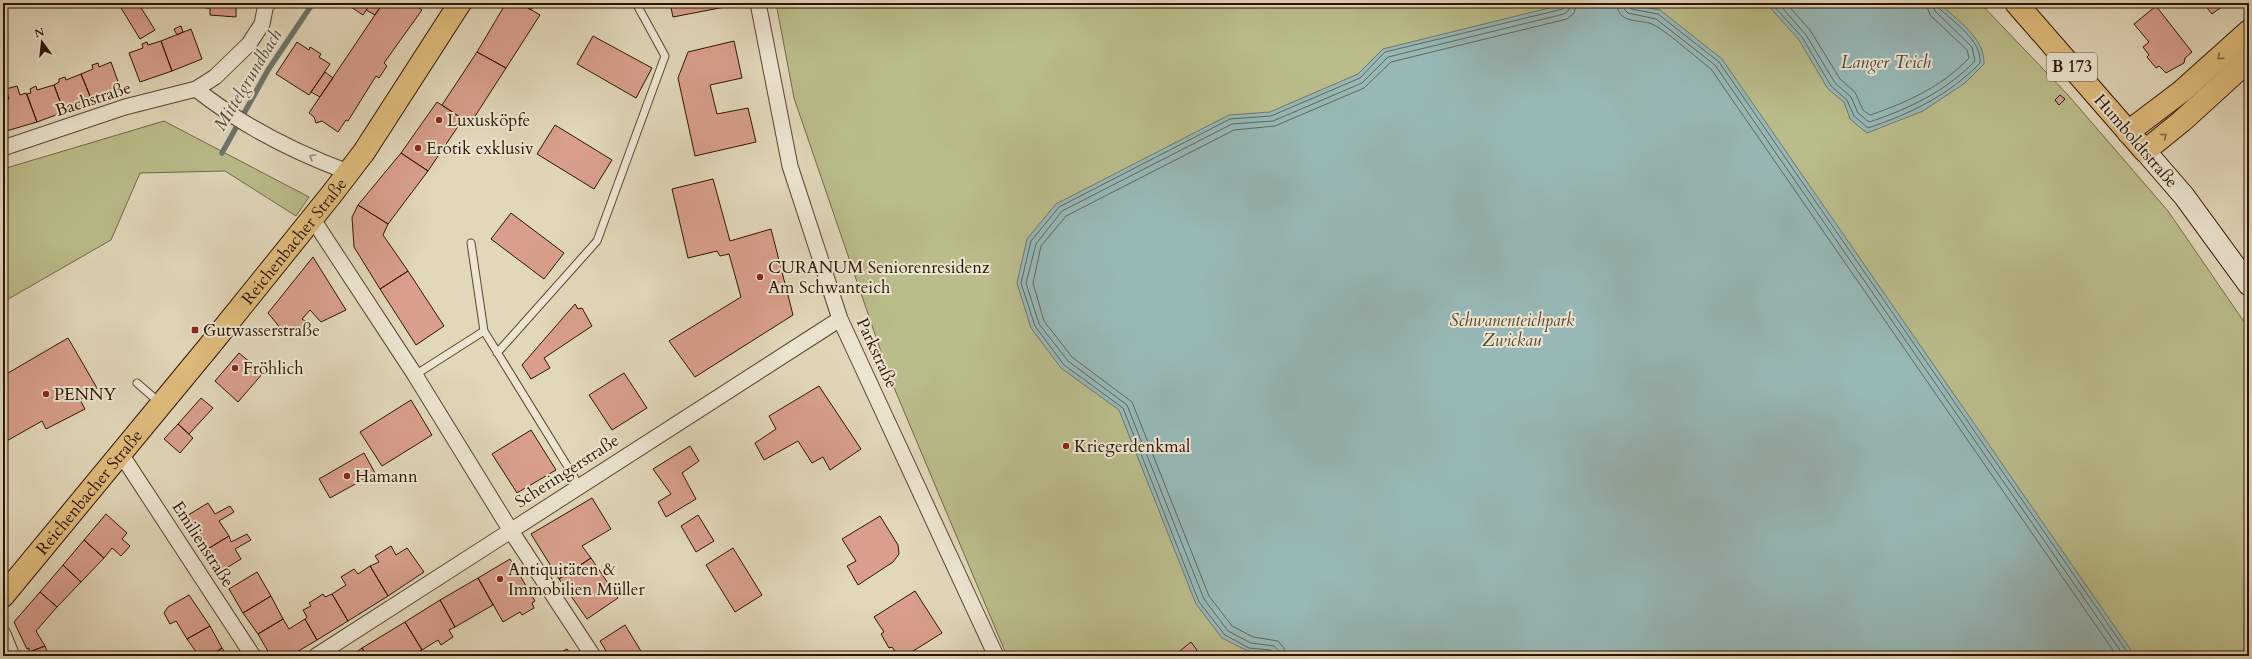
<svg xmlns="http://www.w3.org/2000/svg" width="2252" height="659" font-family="Cardo,serif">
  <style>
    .green { fill: #babc8a; stroke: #746845 }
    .water { fill: #97b8b7; stroke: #6d766e }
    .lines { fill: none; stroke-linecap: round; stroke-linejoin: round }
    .shore { stroke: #62665c; stroke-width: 1 }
    .stream { stroke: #6d766e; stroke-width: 5.5 }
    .building { fill: #d99f8c; stroke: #2e1400 }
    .service-casing { stroke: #5b452e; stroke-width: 9 }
    .minor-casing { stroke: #5b452e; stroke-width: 17 }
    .secondary-casing { stroke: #2e1400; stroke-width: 23 }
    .primary-casing { stroke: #2e1400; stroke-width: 24 }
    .service { stroke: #ece5d2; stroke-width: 7 }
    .minor { stroke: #ece5d2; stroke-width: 15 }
    .secondary { stroke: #ece5d2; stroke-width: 21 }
    .primary { stroke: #e0bc7c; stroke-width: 22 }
    .oneway { stroke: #87683e }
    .oneway2 { stroke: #968774 }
    .poi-dot { fill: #8f2418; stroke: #ece5d2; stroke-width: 1.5 }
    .labels { text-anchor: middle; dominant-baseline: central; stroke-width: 4; stroke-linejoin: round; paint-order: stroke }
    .shield { fill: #ece5d2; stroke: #67533f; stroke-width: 1 }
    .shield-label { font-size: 16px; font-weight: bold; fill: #2e1400 }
    .street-label { font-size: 17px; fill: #2e1400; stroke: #ece5d2 }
    .poi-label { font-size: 17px; fill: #2e1400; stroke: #ece5d2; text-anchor: start }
    .park-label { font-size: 17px; font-style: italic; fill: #584629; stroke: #ece5d2 }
    .water-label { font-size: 18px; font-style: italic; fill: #534d40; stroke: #ece5d2 }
  </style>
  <rect width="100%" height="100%" fill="#e1d7b9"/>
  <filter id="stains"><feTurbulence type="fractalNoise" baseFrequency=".005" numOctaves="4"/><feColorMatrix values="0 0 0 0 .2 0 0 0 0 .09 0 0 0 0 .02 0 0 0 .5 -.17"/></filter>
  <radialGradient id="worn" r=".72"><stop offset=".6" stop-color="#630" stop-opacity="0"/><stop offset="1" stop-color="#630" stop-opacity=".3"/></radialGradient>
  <path class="green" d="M 776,3 L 1980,3 L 2068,95 L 2168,211 L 2249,329 L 2249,656 L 1007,656 L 890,378 L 794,98 Z
    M 164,121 L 309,197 L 296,216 L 225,171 L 140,173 L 111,240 L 3,302 L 3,169 Z"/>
  <path class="water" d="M 1569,3 L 1621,3 L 1660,10 L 1722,59 L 2135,656 L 1282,656 L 1248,651 L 1222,638 L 1196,604 L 1119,410 L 1061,368 L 1031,328 L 1017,283 L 1027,239 L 1056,204 L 1229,115 L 1270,112 L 1358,74 L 1383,49 Z
    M 1766,3 L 1939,3 C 1957,20 1985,38 1984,64 L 1965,83 L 1923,111 L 1867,133 L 1850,119 L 1844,102 L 1828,89 L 1799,40 Z"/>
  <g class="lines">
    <path class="shore" d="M 1617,3 C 1617,24 1638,19 1652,24 C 1663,28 1699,60 1711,69 L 2117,656
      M 1623,3 L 1624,9 L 1628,13 L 1656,19 L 1715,65 L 2124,656
      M 1628,3 L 1631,9 L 1658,14 L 1719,62 L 2130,656
      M 1771,3 L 1802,37 L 1831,86 L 1847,100 L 1854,116 L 1868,128 C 1910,114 1949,95 1980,63 C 1982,40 1953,22 1938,7 L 1937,3
      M 1778,3 L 1806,35 L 1835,83 L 1851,97 L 1858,113 L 1869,122 C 1909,109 1946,91 1975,61 L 1972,47 L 1935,11 L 1932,3
      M 1786,3 L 1810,30 L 1840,79 L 1855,92 L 1863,110 L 1870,115 C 1906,103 1943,86 1969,58 L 1967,50 L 1930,15 L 1926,3
      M 1274,656 L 1271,650 L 1249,648 L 1225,635 L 1199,602 L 1123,408 L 1064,365 L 1035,326 L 1021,283 L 1031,241 L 1059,207 L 1230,119 L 1271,116 L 1360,78 L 1385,52 L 1563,9 L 1566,3
      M 1279,656 L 1278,650 L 1274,646 L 1251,643 L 1228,631 L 1204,599 L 1127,405 L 1068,361 L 1039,324 L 1026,283 L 1036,244 L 1062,211 L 1232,124 L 1273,121 L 1362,83 L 1388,57 L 1564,14 L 1569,10 L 1571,3
      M 1285,656 L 1284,648 L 1278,641 L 1253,637 L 1232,626 L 1209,596 L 1132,402 L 1072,357 L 1044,321 L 1033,283 L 1041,246 L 1066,216 L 1234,130 L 1275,126 L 1364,88 L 1391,62 L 1567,19 L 1574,13 L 1577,3"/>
    <path class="stream" d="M 222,153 L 268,70 L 313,3"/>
  </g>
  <path class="building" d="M 118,3 L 138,3 L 155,30 L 140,39 Z
    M 205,3 L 236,3 L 236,17 L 210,15 L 210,8 L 205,8 Z
    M 345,3 L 371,3 L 363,15 Z
    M 371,3 L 383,3 L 375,15 L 366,10 Z
    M 383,3 L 411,3 L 422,10 L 384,63 L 387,66 L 379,78 L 376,76 L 348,121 L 346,120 L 338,132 L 322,121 L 316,123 L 314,117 L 309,113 Z
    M 506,3 L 520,3 L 540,15 L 506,68 L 477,52 Z
    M 520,3 L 535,3 L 531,10 Z
    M 670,3 L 734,3 L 735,5 L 673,17 Z
    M 2203,3 L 2227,3 L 2212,14 Z
    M 2156,6 L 2192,52 L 2185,58 L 2184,63 L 2166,73 L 2159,66 L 2156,68 L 2147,57 L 2149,55 L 2143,47 L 2149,42 L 2134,24 Z
    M 181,26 L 183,32 L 177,35 L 174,29 Z
    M 191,29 L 202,59 L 172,71 L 161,41 Z
    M 593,36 L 652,68 L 636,98 L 577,64 Z
    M 161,41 L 172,71 L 140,82 L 129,53 L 143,48 L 142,44 L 147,42 L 148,45 Z
    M 734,41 L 742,78 L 710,85 L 717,114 L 748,108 L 756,142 L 695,156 L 678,78 L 688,52 Z
    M 297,42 L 309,50 L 310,47 L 321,54 L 319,57 L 330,64 L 309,95 L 276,74 Z
    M 477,52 L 506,68 L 470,124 L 442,105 Z
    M 111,62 L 121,90 L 92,101 L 81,74 L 93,69 L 92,65 L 98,63 L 99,67 Z
    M 325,72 L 333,78 L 320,97 L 311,92 Z
    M 81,74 L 92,101 L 64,112 L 54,85 L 59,82 L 59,79 L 65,77 L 66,80 Z
    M 54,85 L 64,112 L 37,122 L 27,94 L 31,93 L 30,89 L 36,86 L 37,90 Z
    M 17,86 L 20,95 L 26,93 L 37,122 L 3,132 L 3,101 L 9,99 L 6,89 Z
    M 2060,95 L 2065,99 L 2059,105 L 2055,100 Z
    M 437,102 L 463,119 L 428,171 L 401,153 Z
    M 555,125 L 612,160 L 594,189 L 537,154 Z
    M 401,153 L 428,171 L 388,224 L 358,205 Z
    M 713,179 L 730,241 L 771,229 L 793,315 L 695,377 L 669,341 L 741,297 L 729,254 L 720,256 L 717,251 L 688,258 L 672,189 Z
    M 358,205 L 388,224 L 383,235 L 408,271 L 380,289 L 354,247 L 352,217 Z
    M 511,213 L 564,253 L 544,279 L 491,239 Z
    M 313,257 L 346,310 L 321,322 L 310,310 L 302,319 L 310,324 L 301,333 L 293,329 L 286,335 L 268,313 Z
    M 408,271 L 444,326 L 416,345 L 380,289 Z
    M 575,304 L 578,309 L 582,308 L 592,326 L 544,358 L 550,368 L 531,379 L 522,365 Z
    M 68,338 L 97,388 L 80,400 L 85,409 L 46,429 L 42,421 L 3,443 L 3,376 Z
    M 239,353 L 263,373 L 238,402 L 215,381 Z
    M 624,373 L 647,408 L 612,430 L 589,395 Z
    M 819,386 L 861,449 L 830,470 L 823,457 L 812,463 L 798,441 L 764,460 L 755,443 L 776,429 L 769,416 Z
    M 201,398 L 213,408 L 189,434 L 178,424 Z
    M 411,400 L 432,435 L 382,466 L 360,432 Z
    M 178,424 L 193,438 L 180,453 L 164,439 Z
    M 531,430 L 556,470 L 517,493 L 492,454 Z
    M 690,446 L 699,461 L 682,473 L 696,499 L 666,517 L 658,502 L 671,494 L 653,469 Z
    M 364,453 L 375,473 L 330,498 L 319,479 Z
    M 592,498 L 611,529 L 582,546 L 591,558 L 559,579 L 531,534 Z
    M 208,503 L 215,514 L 230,506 L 234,512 L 219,521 L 229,536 L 206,550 L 185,517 Z
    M 106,514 L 127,533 L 122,539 L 130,546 L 121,556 L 112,548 L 104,558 L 84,540 Z
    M 698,515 L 714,541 L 696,552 L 681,526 Z
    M 880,516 L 898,545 L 899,554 L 893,562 L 858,585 L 847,566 L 856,561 L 842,539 Z
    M 247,534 L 251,540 L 235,549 L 241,559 L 220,572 L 206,550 L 229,536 L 231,542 Z
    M 84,540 L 104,558 L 81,582 L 63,565 Z
    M 391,546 L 396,555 L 407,548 L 424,572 L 388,596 L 370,566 L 379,562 L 375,556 Z
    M 733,548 L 762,595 L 735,612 L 706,565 Z
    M 591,558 L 618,598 L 587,619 L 559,579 Z
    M 510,559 L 535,601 L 532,603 L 534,608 L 522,615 L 520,612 L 503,622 L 478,578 Z
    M 63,565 L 81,582 L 57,607 L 40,592 Z
    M 370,566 L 388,596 L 348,621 L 332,594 L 346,585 L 341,577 L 354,569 L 358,574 Z
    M 257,572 L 271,596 L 243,613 L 229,589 Z
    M 478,578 L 493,605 L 455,627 L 440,600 Z
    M 915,591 L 942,633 L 905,656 L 898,656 L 892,647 L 889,648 L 881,634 L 884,632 L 874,617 Z
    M 40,592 L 57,607 L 36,631 L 45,646 L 29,652 L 29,648 L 27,649 L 14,622 Z
    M 323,594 L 325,597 L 332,594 L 348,621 L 317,640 L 305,619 L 307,617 L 303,610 L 311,606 L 309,603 Z
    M 189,595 L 210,626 L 187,639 L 176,621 L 170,624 L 164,613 L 168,607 Z
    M 271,596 L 283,619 L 258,634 L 243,613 Z
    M 440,600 L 455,627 L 449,630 L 453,637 L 441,645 L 438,640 L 422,650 L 405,622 Z
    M 283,619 L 289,629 L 305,619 L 317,640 L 290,656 L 269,653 L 258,634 Z
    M 405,622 L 422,650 L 415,653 L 417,656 L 367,656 L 362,648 Z
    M 625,625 L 644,656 L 609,656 L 600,641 Z
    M 210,626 L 222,648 L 210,656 L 199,656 L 187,639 Z
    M 1191,642 L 1197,650 L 1190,656 L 1178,656 L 1176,654 Z
    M 45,646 L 49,656 L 31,656 L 29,652 Z
    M 222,648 L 227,656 L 210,656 Z
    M 362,648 L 367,656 L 351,656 Z
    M 567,649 L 572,656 L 554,656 Z"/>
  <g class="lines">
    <defs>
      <path id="service" d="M 471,243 L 484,331 L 579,485
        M 497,353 L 597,241 L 665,56 L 636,3
        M 415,375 L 484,331
        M 137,383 L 160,403"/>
      <path id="minor" d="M 758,3 L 790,166 L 840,319 L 996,656
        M 196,89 C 241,125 294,152 348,172
        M 3,148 L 125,107 L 196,89 L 215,77 L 249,44 L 262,24 L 266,4 L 269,3
        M 312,218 L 415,375 L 511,531 L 593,656
        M 121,454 L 253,656
        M 3,634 L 12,656
        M 316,656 L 840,319"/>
      <path id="secondary" d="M 2145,151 L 2184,196 L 2249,285"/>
      <g id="primary">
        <path d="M 2016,3 L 2145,151 L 2182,121 L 2249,60"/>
        <path d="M 2128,132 L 2182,91 L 2249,31"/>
        <path id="s1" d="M 3,596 L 211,344 L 331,195 L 364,152 L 460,3"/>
      </g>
    </defs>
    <use href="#service" class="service-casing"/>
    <use href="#minor" class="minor-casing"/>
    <use href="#secondary" class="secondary-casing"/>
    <use href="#primary" class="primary-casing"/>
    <use href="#service" class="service"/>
    <use href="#minor" class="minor"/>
    <use href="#secondary" class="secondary"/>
    <use href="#primary" class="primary"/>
  </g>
  <defs><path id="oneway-chevron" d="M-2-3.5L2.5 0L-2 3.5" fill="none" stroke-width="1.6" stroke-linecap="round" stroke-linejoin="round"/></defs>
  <g class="oneway">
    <use href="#oneway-chevron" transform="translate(2220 57) rotate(139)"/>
    <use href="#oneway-chevron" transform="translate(2164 136) rotate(-38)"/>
  </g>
  <use class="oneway2" href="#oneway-chevron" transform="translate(312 157) rotate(-150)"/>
  <g class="poi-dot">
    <circle cx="439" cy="120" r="4"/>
    <circle cx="418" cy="148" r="4"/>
    <circle cx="760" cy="277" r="4"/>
    <rect x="191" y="326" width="8" height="8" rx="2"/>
    <circle cx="235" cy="368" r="4"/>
    <circle cx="46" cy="394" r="4"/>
    <circle cx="1066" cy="446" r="4"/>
    <circle cx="347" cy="476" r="4"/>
    <circle cx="500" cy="579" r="4"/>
  </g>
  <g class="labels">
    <rect class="shield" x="2047" y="53" width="50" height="28" rx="3"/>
    <g class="shield-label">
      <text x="2072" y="67">B 173</text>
    </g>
    <g class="street-label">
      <text transform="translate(93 99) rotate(-18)">Bachstraße</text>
      <text transform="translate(2136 141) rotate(49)">Humboldtstraße</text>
      <text stroke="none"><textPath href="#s1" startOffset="459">Reichenbacher Straße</textPath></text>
      <text transform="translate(877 353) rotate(65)">Parkstraße</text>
      <text transform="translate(567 471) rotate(-33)">Scheringerstraße</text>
      <text stroke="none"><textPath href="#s1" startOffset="135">Reichenbacher Straße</textPath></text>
      <text transform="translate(203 544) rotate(57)">Emilienstraße</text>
    </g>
    <g class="poi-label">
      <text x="447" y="120">Luxusköpfe</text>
      <text x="426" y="148">Erotik exklusiv</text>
      <text x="768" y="267">CURANUM Seniorenresidenz<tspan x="768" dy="20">Am Schwanteich</tspan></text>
      <text x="203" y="330">Gutwasserstraße</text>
      <text x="243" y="368">Fröhlich</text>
      <text x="54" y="394">PENNY</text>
      <text x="1074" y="446">Kriegerdenkmal</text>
      <text x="355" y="476">Hamann</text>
      <text x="508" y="569">Antiquitäten &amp;<tspan x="508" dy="20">Immobilien Müller</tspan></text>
    </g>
    <g class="park-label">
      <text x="1512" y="320">Schwanenteichpark<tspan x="1512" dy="20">Zwickau</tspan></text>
    </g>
    <g class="water-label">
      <text x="1886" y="62">Langer Teich</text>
      <text transform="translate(248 80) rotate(-59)">Mittelgrundbach</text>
    </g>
  </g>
  <rect width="2252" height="659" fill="none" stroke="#e1d7b9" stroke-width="16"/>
  <rect x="4" y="4" width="2244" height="651" fill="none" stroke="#2e1400" stroke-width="2"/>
  <rect x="8" y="8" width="2236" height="643" fill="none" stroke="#2e1400"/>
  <g transform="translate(42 42) rotate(345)" stroke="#ece5d2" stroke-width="3" paint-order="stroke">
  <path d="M0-3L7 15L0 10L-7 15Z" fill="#2e1400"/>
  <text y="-6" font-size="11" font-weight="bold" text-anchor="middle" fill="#2e1400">N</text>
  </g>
  <rect width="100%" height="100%" filter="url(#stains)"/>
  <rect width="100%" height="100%" fill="url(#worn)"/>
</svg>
